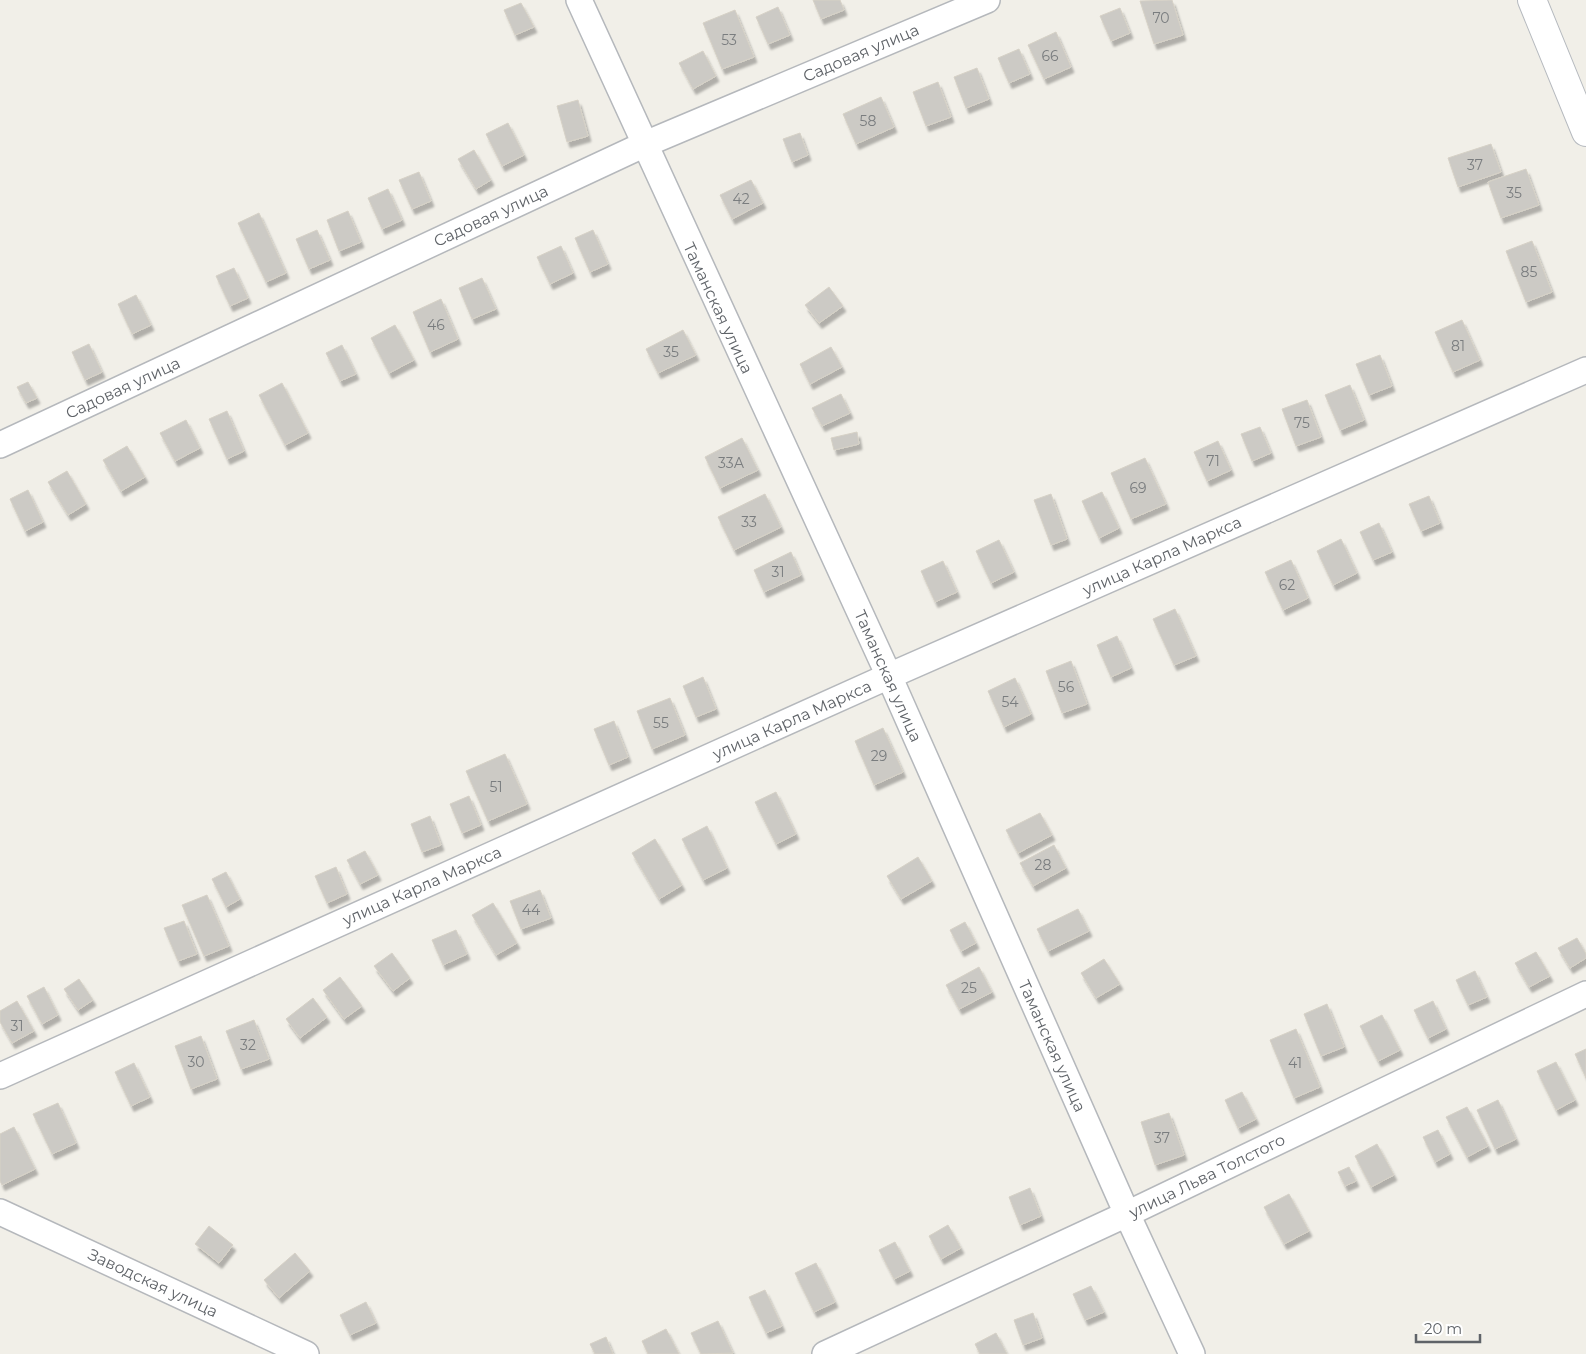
<svg xmlns="http://www.w3.org/2000/svg" width="1586" height="1354" font-family="Montserrat,sans-serif">
  <style>
    .building { fill: #cccac5; stroke: #d6d1c6; filter: url(#shadow) }
    .lines { fill: none; stroke-linecap: round; stroke-linejoin: round }
    .street-casing { stroke: #b5b8bc; stroke-width: 28 }
    .secondary-casing { stroke: #b6babf; stroke-width: 30 }
    .street { stroke: #fff; stroke-width: 25 }
    .secondary { stroke: #fff; stroke-width: 28 }
    .labels { text-anchor: middle; dominant-baseline: central; stroke-width: 4; stroke-linejoin: round; paint-order: stroke }
    .number-label { font-size: 14px; fill: #7a7d7f }
    .street-label { font-size: 16px; fill: #5f6368; stroke: #fff }
  </style>
  <defs>
    <filter id="shadow"><feDropShadow dx="3" dy="5.5" stdDeviation="1" flood-color="#0004"/></filter>
  </defs>
  <rect width="100%" height="100%" fill="#f1efe8"/>
  <path class="building" d="M 813,0 L 840,0 L 844,10 L 821,19 Z
    M 1172,0 L 1183,35 L 1154,44 L 1140,1 Z
    M 521,3 L 534,27 L 515,35 L 504,10 Z
    M 778,7 L 790,35 L 768,44 L 756,17 Z
    M 1120,8 L 1130,33 L 1111,41 L 1100,16 Z
    M 735,10 L 754,57 L 722,69 L 703,23 Z
    M 1056,32 L 1071,67 L 1044,79 L 1028,45 Z
    M 1019,49 L 1030,74 L 1009,83 L 998,58 Z
    M 703,51 L 716,76 L 693,89 L 679,63 Z
    M 977,68 L 989,99 L 966,108 L 954,77 Z
    M 938,82 L 951,117 L 926,126 L 913,92 Z
    M 881,97 L 894,127 L 856,144 L 843,114 Z
    M 578,100 L 588,136 L 567,142 L 557,106 Z
    M 508,123 L 524,155 L 502,166 L 486,134 Z
    M 800,133 L 808,155 L 792,162 L 783,139 Z
    M 1491,144 L 1501,172 L 1458,187 L 1448,158 Z
    M 474,150 L 491,180 L 476,189 L 458,159 Z
    M 1526,169 L 1539,205 L 1501,218 L 1488,182 Z
    M 419,172 L 431,201 L 412,209 L 399,180 Z
    M 751,180 L 763,203 L 732,219 L 720,195 Z
    M 388,189 L 402,220 L 382,229 L 368,198 Z
    M 348,211 L 361,242 L 339,251 L 327,220 Z
    M 259,213 L 286,273 L 266,282 L 238,223 Z
    M 317,230 L 330,260 L 309,269 L 296,239 Z
    M 593,230 L 608,264 L 590,272 L 575,238 Z
    M 1532,241 L 1552,292 L 1526,302 L 1506,251 Z
    M 561,246 L 573,273 L 550,284 L 537,257 Z
    M 234,268 L 248,298 L 230,306 L 216,276 Z
    M 482,278 L 496,309 L 472,319 L 459,288 Z
    M 829,287 L 843,306 L 819,323 L 805,305 Z
    M 136,295 L 151,325 L 132,334 L 118,304 Z
    M 441,299 L 458,339 L 430,352 L 413,312 Z
    M 1462,320 L 1480,360 L 1453,372 L 1435,332 Z
    M 395,325 L 414,360 L 389,373 L 371,338 Z
    M 683,330 L 696,355 L 658,373 L 646,349 Z
    M 89,344 L 102,372 L 85,380 L 72,352 Z
    M 342,345 L 356,374 L 340,381 L 326,353 Z
    M 831,347 L 842,367 L 810,384 L 800,364 Z
    M 1380,355 L 1392,386 L 1369,395 L 1356,364 Z
    M 28,382 L 37,398 L 26,403 L 17,387 Z
    M 282,383 L 308,433 L 285,445 L 259,395 Z
    M 1350,385 L 1364,420 L 1340,430 L 1325,395 Z
    M 841,394 L 850,413 L 822,426 L 812,408 Z
    M 1307,400 L 1321,437 L 1296,446 L 1282,409 Z
    M 227,411 L 244,451 L 227,459 L 209,419 Z
    M 186,420 L 200,448 L 175,461 L 160,433 Z
    M 1260,427 L 1271,453 L 1252,461 L 1241,434 Z
    M 857,432 L 859,444 L 834,450 L 831,438 Z
    M 742,438 L 758,470 L 720,488 L 705,457 Z
    M 1218,441 L 1231,470 L 1207,481 L 1194,452 Z
    M 127,446 L 145,477 L 121,491 L 103,460 Z
    M 1145,458 L 1166,504 L 1131,519 L 1111,473 Z
    M 67,471 L 86,504 L 68,515 L 48,482 Z
    M 28,490 L 43,522 L 25,531 L 10,499 Z
    M 1102,492 L 1119,528 L 1099,538 L 1082,501 Z
    M 765,494 L 781,527 L 734,550 L 718,517 Z
    M 1051,494 L 1067,539 L 1051,545 L 1034,500 Z
    M 1429,496 L 1440,523 L 1421,531 L 1409,504 Z
    M 1379,523 L 1392,552 L 1373,560 L 1360,532 Z
    M 1341,539 L 1357,573 L 1333,585 L 1317,551 Z
    M 999,540 L 1014,572 L 991,583 L 976,551 Z
    M 791,552 L 801,575 L 764,592 L 754,570 Z
    M 1291,560 L 1308,598 L 1283,610 L 1265,572 Z
    M 943,561 L 957,592 L 935,602 L 921,571 Z
    M 1175,609 L 1196,656 L 1174,665 L 1153,619 Z
    M 1117,636 L 1131,668 L 1111,677 L 1097,645 Z
    M 1071,661 L 1087,704 L 1062,713 L 1046,671 Z
    M 703,677 L 716,709 L 696,717 L 683,686 Z
    M 1015,678 L 1031,714 L 1004,727 L 988,691 Z
    M 670,698 L 685,735 L 652,749 L 637,711 Z
    M 614,721 L 628,757 L 609,765 L 594,729 Z
    M 883,728 L 903,772 L 874,785 L 855,741 Z
    M 505,754 L 527,804 L 488,821 L 466,771 Z
    M 776,792 L 796,834 L 776,844 L 755,802 Z
    M 469,796 L 481,825 L 462,833 L 450,804 Z
    M 1040,813 L 1052,835 L 1018,853 L 1006,830 Z
    M 430,816 L 441,845 L 422,852 L 411,824 Z
    M 707,826 L 727,868 L 703,880 L 682,839 Z
    M 655,839 L 682,885 L 659,899 L 632,853 Z
    M 1054,845 L 1066,868 L 1033,886 L 1020,863 Z
    M 365,851 L 378,875 L 360,884 L 347,860 Z
    M 918,857 L 932,881 L 901,899 L 887,876 Z
    M 336,867 L 347,894 L 327,903 L 315,876 Z
    M 226,872 L 240,899 L 226,907 L 212,879 Z
    M 540,890 L 551,918 L 521,929 L 510,901 Z
    M 207,895 L 229,946 L 204,956 L 182,905 Z
    M 493,903 L 517,943 L 496,955 L 472,915 Z
    M 1078,909 L 1089,931 L 1048,951 L 1037,929 Z
    M 184,921 L 197,954 L 178,961 L 164,928 Z
    M 965,922 L 976,943 L 961,951 L 950,930 Z
    M 456,930 L 467,954 L 443,965 L 432,940 Z
    M 1577,938 L 1586,954 L 1586,958 L 1570,968 L 1558,948 Z
    M 1536,952 L 1550,976 L 1529,987 L 1515,963 Z
    M 392,953 L 410,978 L 393,991 L 374,966 Z
    M 1104,959 L 1120,984 L 1096,998 L 1081,973 Z
    M 979,967 L 992,992 L 959,1009 L 946,985 Z
    M 1475,971 L 1487,997 L 1468,1005 L 1456,980 Z
    M 340,977 L 362,1006 L 344,1019 L 323,990 Z
    M 79,979 L 93,1000 L 78,1010 L 64,989 Z
    M 44,987 L 58,1015 L 42,1024 L 27,996 Z
    M 313,998 L 327,1017 L 300,1038 L 286,1019 Z
    M 17,1001 L 34,1031 L 12,1043 L 0,1022 L 0,1011 Z
    M 1433,1001 L 1446,1029 L 1428,1038 L 1414,1010 Z
    M 1327,1004 L 1344,1047 L 1321,1056 L 1304,1014 Z
    M 1382,1015 L 1400,1050 L 1378,1061 L 1360,1026 Z
    M 254,1020 L 269,1059 L 241,1069 L 226,1031 Z
    M 1296,1029 L 1320,1087 L 1294,1098 L 1270,1040 Z
    M 201,1036 L 217,1079 L 191,1089 L 175,1046 Z
    M 1586,1049 L 1586,1078 L 1575,1054 Z
    M 1556,1062 L 1575,1100 L 1556,1110 L 1537,1071 Z
    M 134,1063 L 150,1097 L 131,1106 L 115,1072 Z
    M 1242,1092 L 1256,1119 L 1238,1128 L 1225,1100 Z
    M 1498,1100 L 1516,1139 L 1495,1149 L 1477,1110 Z
    M 58,1103 L 76,1143 L 52,1154 L 33,1114 Z
    M 1467,1107 L 1488,1146 L 1467,1157 L 1446,1117 Z
    M 1169,1113 L 1184,1155 L 1155,1165 L 1141,1122 Z
    M 14,1127 L 35,1169 L 2,1185 L 0,1181 L 0,1134 Z
    M 1438,1130 L 1450,1154 L 1435,1162 L 1423,1137 Z
    M 1377,1144 L 1394,1175 L 1371,1187 L 1355,1156 Z
    M 1349,1167 L 1356,1181 L 1345,1186 L 1338,1172 Z
    M 1030,1188 L 1041,1216 L 1020,1225 L 1009,1197 Z
    M 1289,1194 L 1309,1231 L 1284,1244 L 1264,1207 Z
    M 948,1225 L 961,1248 L 941,1259 L 929,1236 Z
    M 209,1226 L 233,1245 L 219,1263 L 195,1244 Z
    M 895,1242 L 910,1271 L 894,1279 L 879,1250 Z
    M 295,1253 L 310,1271 L 279,1298 L 264,1280 Z
    M 816,1263 L 835,1302 L 814,1312 L 795,1273 Z
    M 1091,1286 L 1104,1312 L 1085,1320 L 1073,1294 Z
    M 765,1290 L 782,1326 L 766,1333 L 749,1297 Z
    M 366,1302 L 376,1323 L 350,1335 L 340,1315 Z
    M 1033,1313 L 1042,1338 L 1023,1345 L 1014,1320 Z
    M 718,1321 L 733,1353 L 701,1354 L 691,1333 Z
    M 666,1329 L 679,1354 L 648,1354 L 642,1341 Z
    M 996,1333 L 1007,1354 L 980,1354 L 975,1344 Z
    M 606,1337 L 613,1354 L 595,1354 L 590,1344 Z"/>
  <g class="lines">
    <defs>
      <path id="street" d="M 579,0 L 889,676 L 1127,1214 L 1192,1354
        M 0,445 L 643,145 L 987,0
        M 0,1076 L 889,676 L 1586,370
        M 0,1212 L 306,1354
        M 825,1354 L 1127,1214 L 1586,994"/>
      <path id="secondary" d="M 1532,0 L 1586,132"/>
    </defs>
    <use href="#street" class="street-casing"/>
    <use href="#secondary" class="secondary-casing"/>
    <use href="#street" class="street"/>
    <use href="#secondary" class="secondary"/>
  </g>
  <g class="labels">
    <g class="number-label">
      <text x="1161" y="18">70</text>
      <text x="729" y="40">53</text>
      <text x="1050" y="56">66</text>
      <text x="868" y="121">58</text>
      <text x="1475" y="165">37</text>
      <text x="1514" y="193">35</text>
      <text x="741" y="199">42</text>
      <text x="1529" y="272">85</text>
      <text x="436" y="325">46</text>
      <text x="1458" y="346">81</text>
      <text x="671" y="352">35</text>
      <text x="1302" y="423">75</text>
      <text x="1213" y="461">71</text>
      <text x="731" y="463">33А</text>
      <text x="1138" y="488">69</text>
      <text x="749" y="522">33</text>
      <text x="778" y="572">31</text>
      <text x="1287" y="585">62</text>
      <text x="1066" y="687">56</text>
      <text x="1010" y="702">54</text>
      <text x="661" y="723">55</text>
      <text x="879" y="756">29</text>
      <text x="496" y="787">51</text>
      <text x="1043" y="865">28</text>
      <text x="531" y="910">44</text>
      <text x="969" y="988">25</text>
      <text x="17" y="1026">31</text>
      <text x="248" y="1045">32</text>
      <text x="196" y="1062">30</text>
      <text x="1295" y="1063">41</text>
      <text x="1162" y="1138">37</text>
    </g>
    <g class="street-label">
      <text transform="translate(861 53) rotate(-23)">Садовая улица</text>
      <text transform="translate(491 216) rotate(-25)">Садовая улица</text>
      <text transform="translate(718 308) rotate(65)">Таманская улица</text>
      <text transform="translate(123 388) rotate(-25)">Садовая улица</text>
      <text transform="translate(1162 556) rotate(-24)">улица Карла Маркса</text>
      <text transform="translate(888 676) rotate(66)">Таманская улица</text>
      <text transform="translate(792 720) rotate(-24)">улица Карла Маркса</text>
      <text transform="translate(422 886) rotate(-24)">улица Карла Маркса</text>
      <text transform="translate(1052 1046) rotate(66)">Таманская улица</text>
      <text transform="translate(1207 1176) rotate(-26)">улица Льва Толстого</text>
      <text transform="translate(153 1283) rotate(25)">Заводская улица</text>
    </g>
  </g>
  <path d="M1416 1334v8h64v-8" fill="none" stroke="#5f6368" stroke-width="2.5"/>
  <text x="1424" y="1334" font-size="15" fill="#5f6368" stroke="#ffffff" stroke-width="4" paint-order="stroke">20 m</text>
</svg>
